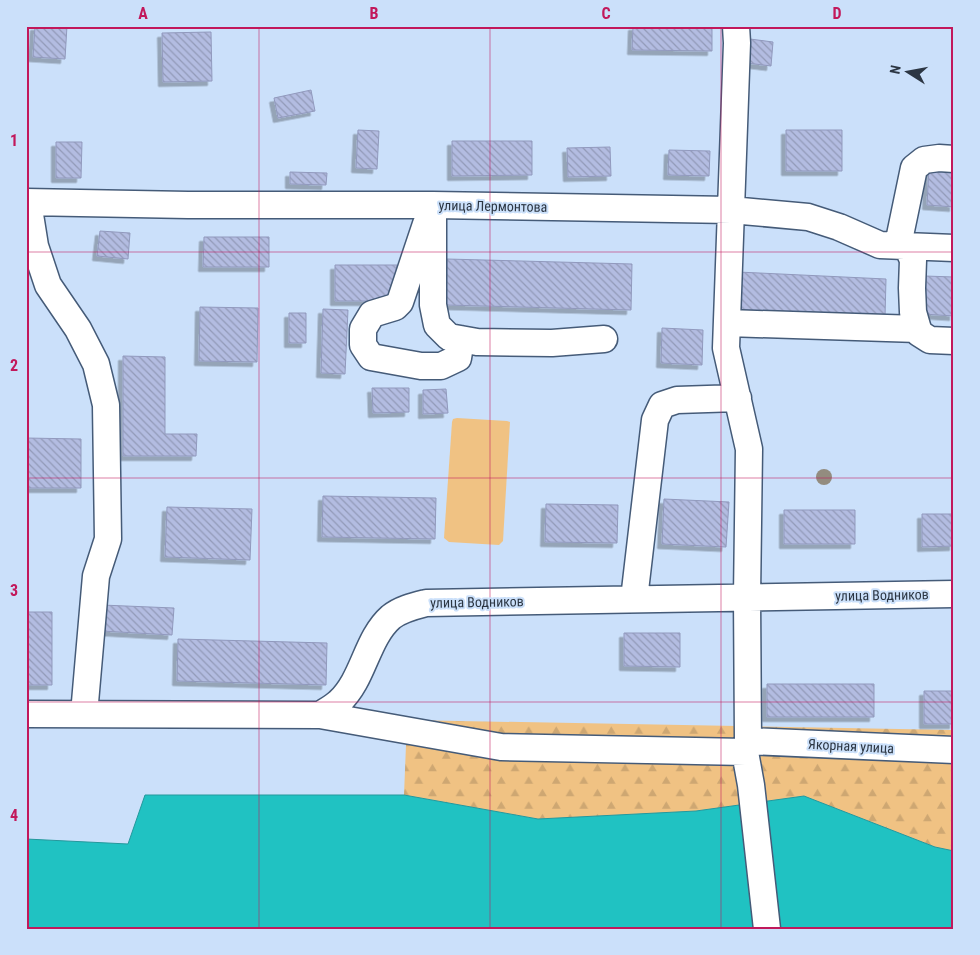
<svg xmlns="http://www.w3.org/2000/svg" width="980" height="955" font-family="'Roboto Condensed',sans-serif">
  <style>
    .forest { fill: url(#forest-firs) }
    .pitch { fill: #f0c283 }
    .water { fill: #20c2c2; stroke: #24989c }
    .building { fill: url(#building-back-hatch); stroke: #9199bd; filter: url(#shadow) }
    .lines { fill: none; stroke-linecap: round; stroke-linejoin: round }
    .minor-casing { stroke: #455b78; stroke-width: 29 }
    .minor { stroke: #fff; stroke-width: 26 }
    .tree { fill: #938c7f }
    .grid { fill: none; stroke: #c2185b; stroke-width: 1; stroke-opacity: 0.55 }
    .labels { text-anchor: middle; dominant-baseline: central; stroke-width: 4; stroke-linejoin: round; paint-order: stroke }
    .street-label { font-size: 14px; fill: #2c3643; stroke: #cbe0fa }
    .neatline { fill: none; stroke: #c2185b; stroke-width: 2 }
    .grid-label { font-size: 16px; text-anchor: middle; font-weight: bold; fill: #c2185b }
  </style>
  <defs>
    <pattern id="forest-firs" width="22" height="20" patternUnits="userSpaceOnUse" patternTransform="scale(1.25)"><rect width="22" height="20" fill="#f0c283"/><path d="M5 1l3.5 6h-7zM16 11l3.5 6h-7z" fill="#cea772"/></pattern>
    <pattern id="building-back-hatch" width="6" height="6" patternUnits="userSpaceOnUse" patternTransform="scale(1.25)"><rect width="6" height="6" fill="#b3bce1"/><path d="M-1 5l2 2M0 0l6 6M5-1l2 2" fill="none" stroke="#929ab8"/></pattern>
    <filter id="shadow"><feDropShadow dx="-4.5" dy="4.5" stdDeviation="0" flood-color="#0004"/></filter>
  </defs>
  <rect width="100%" height="100%" fill="#cbe0fa"/>
  <path class="forest" d="M 407,720 L 954,730 L 954,851 L 935,847 L 804,796 L 696,811 L 538,819 L 404,795 Z"/>
  <path class="pitch" d="M 457,418 L 507,421 L 510,422 L 503,541 L 499,545 L 449,542 L 444,538 L 452,422 L 453,419 Z"/>
  <path class="water" d="M 145,795 L 404,795 L 538,819 L 696,811 L 804,796 L 935,847 L 954,851 L 954,929 L 26,929 L 26,839 L 128,844 Z"/>
  <path class="building" d="M 35,26 L 67,26 L 65,59 L 33,57 Z
    M 633,26 L 712,26 L 712,51 L 632,50 Z
    M 211,32 L 212,81 L 163,82 L 162,33 Z
    M 750,39 L 773,42 L 771,66 L 747,63 Z
    M 311,90 L 315,111 L 278,118 L 274,98 Z
    M 358,130 L 379,131 L 377,169 L 356,168 Z
    M 786,130 L 842,130 L 842,171 L 786,171 Z
    M 452,141 L 532,141 L 532,175 L 452,176 Z
    M 56,142 L 82,142 L 81,178 L 56,178 Z
    M 610,147 L 611,176 L 568,177 L 567,148 Z
    M 669,150 L 710,151 L 709,176 L 668,175 Z
    M 929,167 L 954,168 L 954,207 L 927,205 Z
    M 290,172 L 327,173 L 326,185 L 290,184 Z
    M 100,231 L 130,233 L 128,259 L 97,256 Z
    M 204,237 L 269,237 L 269,267 L 203,267 Z
    M 447,259 L 632,264 L 631,310 L 446,305 Z
    M 335,265 L 397,265 L 397,301 L 335,301 Z
    M 738,272 L 886,279 L 885,317 L 736,311 Z
    M 925,276 L 954,277 L 954,316 L 923,314 Z
    M 200,307 L 258,308 L 257,362 L 199,361 Z
    M 26,309 L 28,309 L 28,380 L 26,380 Z
    M 323,309 L 348,310 L 345,374 L 321,373 Z
    M 289,313 L 306,313 L 306,343 L 289,343 Z
    M 662,328 L 703,330 L 702,365 L 661,363 Z
    M 123,356 L 165,357 L 165,434 L 197,434 L 196,456 L 123,456 Z
    M 372,388 L 409,388 L 409,412 L 373,413 Z
    M 446,389 L 448,413 L 423,414 L 423,390 Z
    M 26,438 L 81,439 L 81,488 L 26,488 Z
    M 323,496 L 436,498 L 435,539 L 322,537 Z
    M 664,499 L 729,502 L 726,547 L 662,544 Z
    M 546,504 L 618,505 L 617,543 L 545,542 Z
    M 167,507 L 252,509 L 250,560 L 165,557 Z
    M 784,510 L 855,510 L 855,544 L 784,544 Z
    M 922,514 L 954,514 L 954,546 L 922,547 Z
    M 102,605 L 174,608 L 172,635 L 101,631 Z
    M 26,612 L 52,612 L 52,685 L 26,685 Z
    M 624,633 L 680,633 L 680,667 L 624,666 Z
    M 178,639 L 327,643 L 326,685 L 177,681 Z
    M 767,684 L 874,684 L 874,717 L 767,717 Z
    M 924,691 L 954,691 L 954,724 L 924,724 Z"/>
  <g class="lines">
    <defs>
      <path id="minor" d="M 736,26 L 737,43 L 726,348 L 749,449 L 747,597 L 748,741 L 745,752 L 751,785 L 767,929
        M 26,202 L 188,205 L 433,205 L 731,210 L 808,217 L 839,227 L 880,245 L 954,248
        M 28,202 L 35,246 L 48,285 L 78,329 L 96,364 L 106,405 L 108,539 L 96,576 L 84,714
        M 433,205 L 433,305 L 437,325 L 449,337 L 477,342 L 552,343 L 604,339
        M 426,224 L 400,302 L 395,307 L 372,314 L 363,329 L 363,345 L 371,357 L 421,366 L 441,366 L 458,358 L 461,339
        M 898,245 L 914,168 L 924,160 L 939,158 L 954,159
        M 907,246 L 913,260 L 912,288 L 913,312 L 919,333 L 930,340 L 954,341
        M 727,323 L 918,329
        M 634,599 L 655,420 L 662,405 L 677,400 L 738,398
        M 26,714 L 320,715 C 326,711 334,707 339,702 C 364,679 366,639 391,617 C 401,609 414,606 426,603 L 954,594
        M 320,715 L 501,747 L 745,752
        M 748,741 L 954,750"/>
    </defs>
    <use href="#minor" class="minor-casing"/>
    <use href="#minor" class="minor"/>
  </g>
  <circle class="tree" cx="824" cy="477" r="8"/>
  <path class="grid" d="M 259,26 L 259,929M 490,26 L 490,929M 721,26 L 721,929M 26,252 L 954,252M 26,478 L 954,478M 26,702 L 954,702"/>
  <g class="labels">
    <g class="street-label">
      <text transform="translate(493 206) rotate(1)">улица Лермонтова</text>
      <text transform="translate(882 595) rotate(-1)">улица Водников</text>
      <text transform="translate(477 602) rotate(-1)">улица Водников</text>
      <text transform="translate(851 746) rotate(3)">Якорная улица</text>
    </g>
  </g>
  <rect width="980" height="955" fill="none" stroke="#cbe0fa" stroke-width="55"/>
  <g transform="translate(908 72) rotate(281)" stroke="#cbe0fa" stroke-width="4" paint-order="stroke">
  <path d="M0-4L9 19L0 12L-9 19Z" fill="#2c3643"/>
  <text y="-8" font-size="14" font-weight="bold" text-anchor="middle" fill="#2c3643">N</text>
  </g>
  <rect x="28" y="28" width="924" height="900" class="neatline"/>
  <g class="grid-label">
    <text x="143" y="19">A</text>
    <text x="374" y="19">B</text>
    <text x="606" y="19">C</text>
    <text x="837" y="19">D</text>
    <text x="14" y="146">1</text>
    <text x="14" y="371">2</text>
    <text x="14" y="596">3</text>
    <text x="14" y="821">4</text>
  </g>
</svg>
